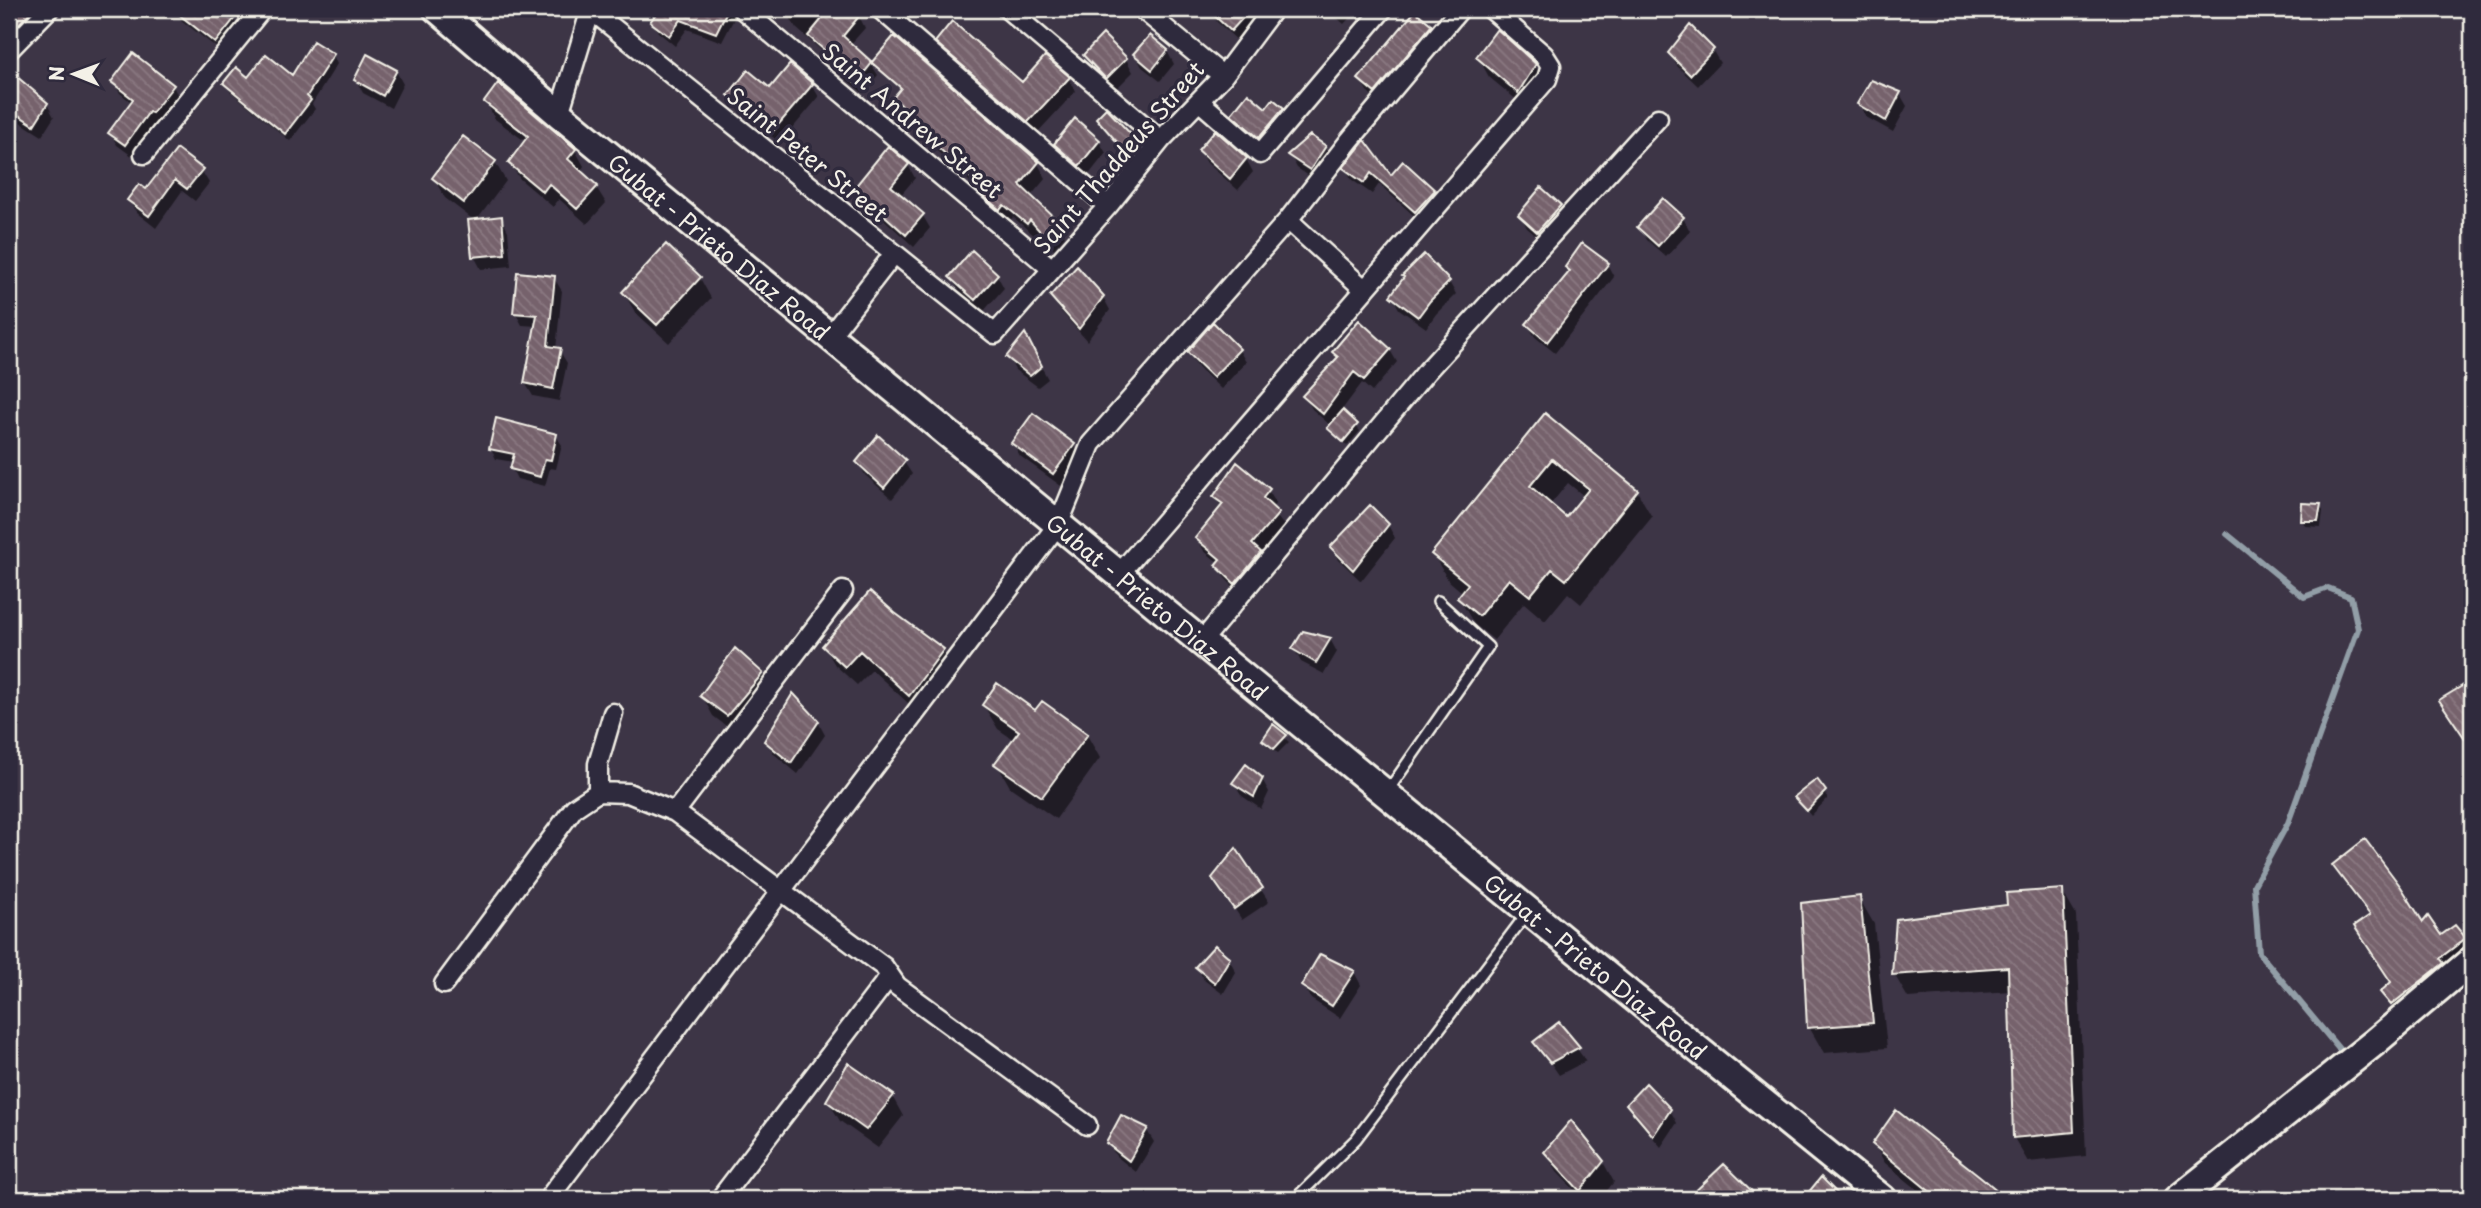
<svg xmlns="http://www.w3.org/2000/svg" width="2481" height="1208" font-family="'Playpen Sans',sans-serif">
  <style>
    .shadow { fill: #0007; fill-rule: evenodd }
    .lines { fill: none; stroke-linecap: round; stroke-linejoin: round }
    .stream { stroke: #929ea7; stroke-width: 6 }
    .building { fill: url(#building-back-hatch); stroke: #f4f1e8; stroke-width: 2; fill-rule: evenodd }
    .service-casing { stroke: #f4f1e8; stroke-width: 14 }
    .minor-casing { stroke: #f4f1e8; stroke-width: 23 }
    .secondary-casing { stroke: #f4f1e8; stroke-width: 32 }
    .service { stroke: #2f2a3d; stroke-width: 9 }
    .minor { stroke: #2f2a3d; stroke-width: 18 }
    .secondary { stroke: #2f2a3d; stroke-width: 26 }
    .labels { text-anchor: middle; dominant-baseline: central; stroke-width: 7; stroke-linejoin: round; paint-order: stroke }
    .street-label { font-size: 23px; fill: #f4f1e8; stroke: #2f2a3d }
  </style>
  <defs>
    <pattern id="building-back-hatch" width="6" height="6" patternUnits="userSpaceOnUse" patternTransform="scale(1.75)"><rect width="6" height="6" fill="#76626c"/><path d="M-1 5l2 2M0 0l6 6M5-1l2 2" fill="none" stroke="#8a7981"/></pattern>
  </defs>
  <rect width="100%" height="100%" fill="#3d3546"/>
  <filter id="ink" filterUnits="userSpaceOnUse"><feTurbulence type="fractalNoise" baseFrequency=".0143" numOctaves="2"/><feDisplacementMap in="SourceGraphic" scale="14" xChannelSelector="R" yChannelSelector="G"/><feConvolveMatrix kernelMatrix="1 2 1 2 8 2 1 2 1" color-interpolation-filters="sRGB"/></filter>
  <g filter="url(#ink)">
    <path class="shadow" d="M 9,9 L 26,9 L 37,25 L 21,41 L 9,28 Z
      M 240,9 L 233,18 L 239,29 L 222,52 L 181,20 L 175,10 Z
      M 662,9 L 739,9 L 722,42 L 687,29 L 675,46 L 658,32 L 652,22 Z
      M 795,9 L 849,9 L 859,16 L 865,28 L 850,45 L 871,64 L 878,75 L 863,93 L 837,72 L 832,60 L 796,28 L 789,16 Z
      M 1211,9 L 1251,9 L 1258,22 L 1239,42 L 1217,22 Z
      M 1327,9 L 1358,9 L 1344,24 Z
      M 1430,26 L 1438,39 L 1382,105 L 1367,91 L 1360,79 Z
      M 1690,27 L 1713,51 L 1720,63 L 1698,86 L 1677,66 L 1670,54 Z
      M 937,42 L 1022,84 L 1045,58 L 1069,79 L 1076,91 L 1036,134 L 945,54 Z
      M 1167,51 L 1174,64 L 1160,81 L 1142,67 L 1135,54 Z
      M 333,55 L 337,64 L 312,104 L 315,109 L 290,141 L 230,91 L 225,83 L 248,79 L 293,78 Z
      M 1085,55 L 1126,59 L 1133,72 L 1115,90 L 1092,68 Z
      M 1478,57 L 1535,65 L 1546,85 L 1530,111 L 1489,77 Z
      M 921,62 L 1038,164 L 1046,178 L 1030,197 L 1056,222 L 1065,236 L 1054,249 L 1039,233 L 1036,237 L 1013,217 L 1008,223 L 991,208 L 982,193 L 922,137 L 914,122 L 903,112 L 895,98 Z
      M 396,71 L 403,84 L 391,108 L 363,93 L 356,80 Z
      M 10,73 L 47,104 L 54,117 L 42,136 L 9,115 Z
      M 113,82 L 173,86 L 179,98 L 159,124 L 156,122 L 132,156 L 117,145 L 110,133 L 132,103 L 120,93 Z
      M 812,85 L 819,97 L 780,143 L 737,108 L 730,96 Z
      M 1900,94 L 1907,106 L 1893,132 L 1866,117 L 1859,104 Z
      M 486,102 L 575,150 L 584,166 L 580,172 L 596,187 L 606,203 L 587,224 L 559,199 L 553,207 L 520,179 L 510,163 L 526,142 L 495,119 Z
      M 1283,109 L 1290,122 L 1267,149 L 1241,127 L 1233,114 Z
      M 1098,118 L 1140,147 L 1144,153 L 1134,162 Z
      M 1215,133 L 1246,159 L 1253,172 L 1238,190 L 1207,163 L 1200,151 Z
      M 1099,141 L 1106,153 L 1087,177 L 1063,157 L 1056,145 Z
      M 1365,143 L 1391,178 L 1434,191 L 1441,203 L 1423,224 L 1379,184 L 1372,194 L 1352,180 L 1345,168 Z
      M 1325,147 L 1332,160 L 1318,182 L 1297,168 L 1290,155 Z
      M 177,151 L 201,170 L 209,183 L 195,201 L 182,191 L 156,228 L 137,213 L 129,201 L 146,191 Z
      M 495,162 L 506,181 L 477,220 L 501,218 L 508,231 L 511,266 L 481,269 L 474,256 L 475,221 L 445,198 L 434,179 Z
      M 908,165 L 915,178 L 900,196 L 923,216 L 930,228 L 914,247 L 863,200 L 856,188 Z
      M 1559,206 L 1566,218 L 1545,243 L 1527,228 L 1520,215 Z
      M 1683,218 L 1690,231 L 1666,257 L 1647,240 L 1640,227 Z
      M 666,247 L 700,278 L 711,298 L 669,343 L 635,312 L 624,293 Z
      M 1607,264 L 1614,277 L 1555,353 L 1535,337 L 1528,325 L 1571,273 L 1567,267 Z
      M 1077,269 L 1103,297 L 1110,310 L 1087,341 L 1059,309 L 1052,296 Z
      M 997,275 L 1004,288 L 983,312 L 958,289 L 951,277 Z
      M 554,278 L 562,291 L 556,349 L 559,350 L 567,363 L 559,401 L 533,396 L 525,383 L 536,326 L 522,325 L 515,312 Z
      M 1406,278 L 1449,282 L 1456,294 L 1436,314 L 1426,328 L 1399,309 L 1392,296 Z
      M 1024,336 L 1048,379 L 1038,387 L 1015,370 L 1008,357 Z
      M 1239,350 L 1246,362 L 1221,389 L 1196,365 L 1189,353 Z
      M 1390,350 L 1397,362 L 1372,392 L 1362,383 L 1341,411 L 1360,431 L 1347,446 L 1333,434 L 1329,428 L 1331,426 L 1312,409 L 1305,396 L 1338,359 L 1334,353 Z
      M 1545,416 L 1637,491 L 1652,517 L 1581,604 L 1568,593 L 1545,621 L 1524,603 L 1494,640 L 1474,624 L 1459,598 L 1463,593 L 1448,580 L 1433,554 ZM 1568,483 L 1585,497 L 1567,519 L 1550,505 Z
      M 556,436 L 562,445 L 556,469 L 550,468 L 545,486 L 517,479 L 512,469 L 513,462 L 496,459 L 491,449 Z
      M 1013,443 L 1074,445 L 1081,458 L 1061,486 L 1020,456 Z
      M 858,462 L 904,462 L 912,474 L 892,499 L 865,475 Z
      M 1268,490 L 1276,503 L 1271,509 L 1285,527 L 1261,555 L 1267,566 L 1242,596 L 1225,578 L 1217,566 L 1219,563 L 1204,551 L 1197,538 L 1222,508 L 1215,497 Z
      M 2320,506 L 2323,511 L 2321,527 L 2306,526 L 2302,521 Z
      M 1388,525 L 1395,538 L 1361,581 L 1339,560 L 1332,548 Z
      M 1330,639 L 1337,652 L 1324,674 L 1301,662 L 1294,649 Z
      M 824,646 L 943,650 L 954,670 L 920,714 L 872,670 L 857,685 L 835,665 Z
      M 762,674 L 773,693 L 738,735 L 713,716 L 702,696 Z
      M 984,706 L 1035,713 L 1087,735 L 1100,758 L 1056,819 L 1010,787 L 997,764 L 1014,740 L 998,729 Z
      M 818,722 L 825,735 L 798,774 L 774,754 L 766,741 Z
      M 1273,727 L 1289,742 L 1278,753 L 1267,746 L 1264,740 Z
      M 1262,779 L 1269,792 L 1261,809 L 1242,796 L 1234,783 Z
      M 1824,792 L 1828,798 L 1811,816 L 1796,798 Z
      M 1236,851 L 1269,902 L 1242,920 L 1214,878 Z
      M 2334,865 L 2440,938 L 2464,939 L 2472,953 L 2400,1018 L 2382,992 L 2393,983 L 2371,917 Z
      M 2062,891 L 2076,915 L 2086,1156 L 2028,1162 L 2014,1138 L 2011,991 L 1908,998 L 1894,974 L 2008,906 Z
      M 1859,898 L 1874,924 L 1887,1048 L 1824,1053 L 1809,1027 Z
      M 1229,959 L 1236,972 L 1223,994 L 1204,980 L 1197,967 Z
      M 1354,972 L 1361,985 L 1340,1018 L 1311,999 L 1303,986 Z
      M 1559,1025 L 1586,1061 L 1559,1075 L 1536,1042 Z
      M 892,1096 L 903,1116 L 878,1148 L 840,1121 L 828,1101 Z
      M 1628,1104 L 1670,1110 L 1677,1123 L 1661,1147 L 1635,1117 Z
      M 1146,1129 L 1154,1142 L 1136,1172 L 1116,1156 L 1108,1143 Z
      M 1874,1144 L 1996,1192 L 2000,1199 L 1929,1199 L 1885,1163 Z
      M 1546,1152 L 1603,1162 L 1614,1182 L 1600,1199 L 1583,1199 L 1557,1172 Z"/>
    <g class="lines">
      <path class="stream" d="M 2227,534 L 2304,597 L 2328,588 L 2351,597 L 2358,629 L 2288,823 L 2254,885 L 2259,953 L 2339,1049"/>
    </g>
    <path class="building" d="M 9,9 L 33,9 L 13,30 L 9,25 Z
      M 172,9 L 223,9 L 235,18 L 215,43 Z
      M 657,9 L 728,9 L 716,33 L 681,20 L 669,36 L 650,22 L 658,11 Z
      M 830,9 L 865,9 L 843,36 L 872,62 L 894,36 L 1039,162 L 1020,185 L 1058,221 L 1045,237 L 1030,220 L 1027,224 L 1004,205 L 1000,210 L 981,194 L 984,190 L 912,123 L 916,118 L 893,98 L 901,88 L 872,63 L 856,83 L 829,61 L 832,57 L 808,36 Z
      M 1207,9 L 1251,9 L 1231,31 Z
      M 1415,11 L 1432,25 L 1375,93 L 1358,79 Z
      M 952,21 L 1022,82 L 1045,56 L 1070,77 L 1028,122 L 935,42 Z
      M 1690,25 L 1714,49 L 1690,75 L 1668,53 Z
      M 1497,29 L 1536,64 L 1518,93 L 1476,57 Z
      M 1103,34 L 1127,58 L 1106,79 L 1083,55 Z
      M 1150,35 L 1168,50 L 1152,70 L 1133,54 Z
      M 313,41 L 334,54 L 307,96 L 311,100 L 285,134 L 223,83 L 236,67 L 248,77 L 266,54 L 292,75 Z
      M 133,53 L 174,85 L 152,113 L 149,112 L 125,145 L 108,133 L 133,99 L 111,82 Z
      M 367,54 L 397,70 L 383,96 L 354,80 Z
      M 790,64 L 813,84 L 773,131 L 728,95 L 748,70 L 770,88 Z
      M 9,70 L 48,103 L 34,125 L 9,109 Z
      M 1871,80 L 1901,92 L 1886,121 L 1857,104 Z
      M 498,83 L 576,149 L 568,159 L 598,186 L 577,209 L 549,184 L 543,192 L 508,163 L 528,136 L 484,102 Z
      M 1248,93 L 1266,108 L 1273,99 L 1284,108 L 1259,138 L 1231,114 Z
      M 1106,108 L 1142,146 L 1130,157 L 1096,118 Z
      M 1075,118 L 1100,140 L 1079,166 L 1054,144 Z
      M 1215,130 L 1247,158 L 1230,179 L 1198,150 Z
      M 1310,135 L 1326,146 L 1310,170 L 1287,155 Z
      M 463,136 L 496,161 L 464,203 L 432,178 Z
      M 1365,140 L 1391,175 L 1403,161 L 1435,190 L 1415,212 L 1371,173 L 1364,183 L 1343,168 Z
      M 888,146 L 909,164 L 891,186 L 924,214 L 906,235 L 885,216 L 886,214 L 854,188 Z
      M 177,149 L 203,169 L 187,189 L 175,180 L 149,216 L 127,200 L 139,184 L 146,189 Z
      M 1541,187 L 1561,205 L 1537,232 L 1518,215 Z
      M 1663,198 L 1684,217 L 1658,246 L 1637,227 Z
      M 502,216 L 505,254 L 472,257 L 468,220 Z
      M 1582,243 L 1609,263 L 1547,342 L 1526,324 L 1570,271 L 1565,267 Z
      M 666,244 L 701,277 L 657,325 L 622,292 Z
      M 972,250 L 998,274 L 975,300 L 949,277 Z
      M 1424,254 L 1450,281 L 1430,301 L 1418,317 L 1390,296 L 1404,277 L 1402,276 Z
      M 1077,266 L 1104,296 L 1079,329 L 1050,296 Z
      M 517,272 L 555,276 L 548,346 L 561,348 L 553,389 L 524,383 L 537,315 L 513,313 Z
      M 1359,320 L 1391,349 L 1364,380 L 1354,372 L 1323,414 L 1302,396 L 1338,357 L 1332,352 Z
      M 1213,322 L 1240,349 L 1213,377 L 1187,352 Z
      M 1025,333 L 1042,366 L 1030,376 L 1006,357 Z
      M 1343,410 L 1358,424 L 1343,442 L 1327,428 Z
      M 1033,413 L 1075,444 L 1053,474 L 1011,443 Z
      M 1545,413 L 1638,490 L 1566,580 L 1552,569 L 1530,596 L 1509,579 L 1479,616 L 1457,598 L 1468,584 L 1431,554 ZM 1552,459 L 1589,489 L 1566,517 L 1530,486 Z
      M 496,418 L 557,434 L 551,460 L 545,459 L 540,477 L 510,469 L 514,454 L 489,449 Z
      M 878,435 L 906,460 L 884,488 L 856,462 Z
      M 1237,462 L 1270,489 L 1263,498 L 1279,513 L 1252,544 L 1261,552 L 1235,584 L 1215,565 L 1220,559 L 1195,538 L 1223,504 L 1213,497 Z
      M 2302,503 L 2321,504 L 2318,521 L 2301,521 Z
      M 1370,505 L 1389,524 L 1353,570 L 1330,547 Z
      M 870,591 L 895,613 L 944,649 L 909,696 L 860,651 L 845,667 L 822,646 Z
      M 1303,631 L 1331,638 L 1316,663 L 1292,649 Z
      M 735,648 L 763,673 L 727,716 L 700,696 Z
      M 2472,680 L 2472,749 L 2439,700 Z
      M 997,683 L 1035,710 L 1042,701 L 1088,734 L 1042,797 L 994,764 L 1019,731 L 982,705 Z
      M 793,693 L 819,721 L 791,763 L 764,741 Z
      M 1273,724 L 1287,735 L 1274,749 L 1262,740 Z
      M 1246,764 L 1263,778 L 1254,797 L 1232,783 Z
      M 1817,779 L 1826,791 L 1807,811 L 1794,797 Z
      M 2365,839 L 2401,887 L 2423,922 L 2428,916 L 2441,935 L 2455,925 L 2466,938 L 2440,958 L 2444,963 L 2391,1005 L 2380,992 L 2391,982 L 2354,926 L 2370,915 L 2332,865 Z
      M 1236,848 L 1263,888 L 1234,909 L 1212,878 Z
      M 2063,889 L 2074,1132 L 2013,1138 L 2008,967 L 1892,975 L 1896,919 L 2007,905 L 2006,893 Z
      M 1860,896 L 1873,1023 L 1807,1028 L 1801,903 Z
      M 1215,945 L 1230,958 L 1215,983 L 1195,967 Z
      M 1320,954 L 1355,971 L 1332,1006 L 1301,986 Z
      M 1559,1022 L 1580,1047 L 1550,1063 L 1533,1042 Z
      M 848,1063 L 894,1095 L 866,1130 L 826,1101 Z
      M 1646,1083 L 1671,1109 L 1653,1136 L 1626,1104 Z
      M 1896,1110 L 1981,1177 L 1998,1191 L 1989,1199 L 1939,1199 L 1872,1144 Z
      M 1121,1115 L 1148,1128 L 1129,1161 L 1106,1143 Z
      M 1571,1120 L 1604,1161 L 1580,1191 L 1544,1152 Z
      M 1724,1164 L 1760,1199 L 1687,1199 Z
      M 1821,1177 L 1843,1199 L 1803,1199 Z"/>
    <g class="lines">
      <defs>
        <path id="service" d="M 1387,792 L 1488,647 L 1438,601
          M 1295,1199 L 1356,1139 L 1528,912"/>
        <path id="minor" d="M 742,9 L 1052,269
          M 880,9 L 1108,206
          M 1007,9 L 1161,140
          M 1142,9 L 1223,76
          M 591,10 L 995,334 L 1108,206 L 1161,140 L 1223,76 L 1273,9
          M 9,50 L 49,9
          M 1199,101 L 1260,154 L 1383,9
          M 559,114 L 591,9
          M 144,154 L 262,9
          M 1288,220 L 1365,290
          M 830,336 L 893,255
          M 1120,573 L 1547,79 L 1551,66 L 1544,55 L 1491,9
          M 843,591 L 675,812 L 884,967 L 897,986 L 1087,1125
          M 1202,641 L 1427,371 L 1658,118
          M 598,792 L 598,764 L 613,713
          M 444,984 L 574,808 L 598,792 L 628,793 L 675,812
          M 552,1199 L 551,1195 L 1059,523 L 1091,444 L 1288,220 L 1350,140 L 1460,9
          M 720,1199 L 889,977"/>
        <g id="secondary">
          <path id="s1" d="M 437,9 L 559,114 L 1621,987 L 1883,1199"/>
          <path d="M 2178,1199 L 2375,1042 L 2472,960"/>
        </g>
      </defs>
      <use href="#service" class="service-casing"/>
      <use href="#minor" class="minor-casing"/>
      <use href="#secondary" class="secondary-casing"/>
      <use href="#service" class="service"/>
      <use href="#minor" class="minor"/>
      <use href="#secondary" class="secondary"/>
    </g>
  </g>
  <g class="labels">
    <g class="street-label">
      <text transform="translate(913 120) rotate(40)">Saint Andrew Street</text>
      <text transform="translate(808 154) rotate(39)">Saint Peter Street</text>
      <text transform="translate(1118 157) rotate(-49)">Saint Thaddeus Street</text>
      <text stroke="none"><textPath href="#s1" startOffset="369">Gubat - Prieto Diaz Road</textPath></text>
      <text stroke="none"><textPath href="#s1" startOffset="936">Gubat - Prieto Diaz Road</textPath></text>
      <text stroke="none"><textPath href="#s1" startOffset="1503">Gubat - Prieto Diaz Road</textPath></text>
    </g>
  </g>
  <rect width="2481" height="1208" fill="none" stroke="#2f2a3d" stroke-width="35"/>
  <rect x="18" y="18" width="2446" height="1173" fill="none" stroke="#f4f1e8" stroke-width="2.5" filter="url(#ink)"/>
  <g transform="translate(74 74) rotate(271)" stroke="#2f2a3d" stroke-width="5" paint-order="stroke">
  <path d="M0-5L12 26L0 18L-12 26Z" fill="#f4f1e8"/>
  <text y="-10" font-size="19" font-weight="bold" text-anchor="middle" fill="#f4f1e8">N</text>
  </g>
</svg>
